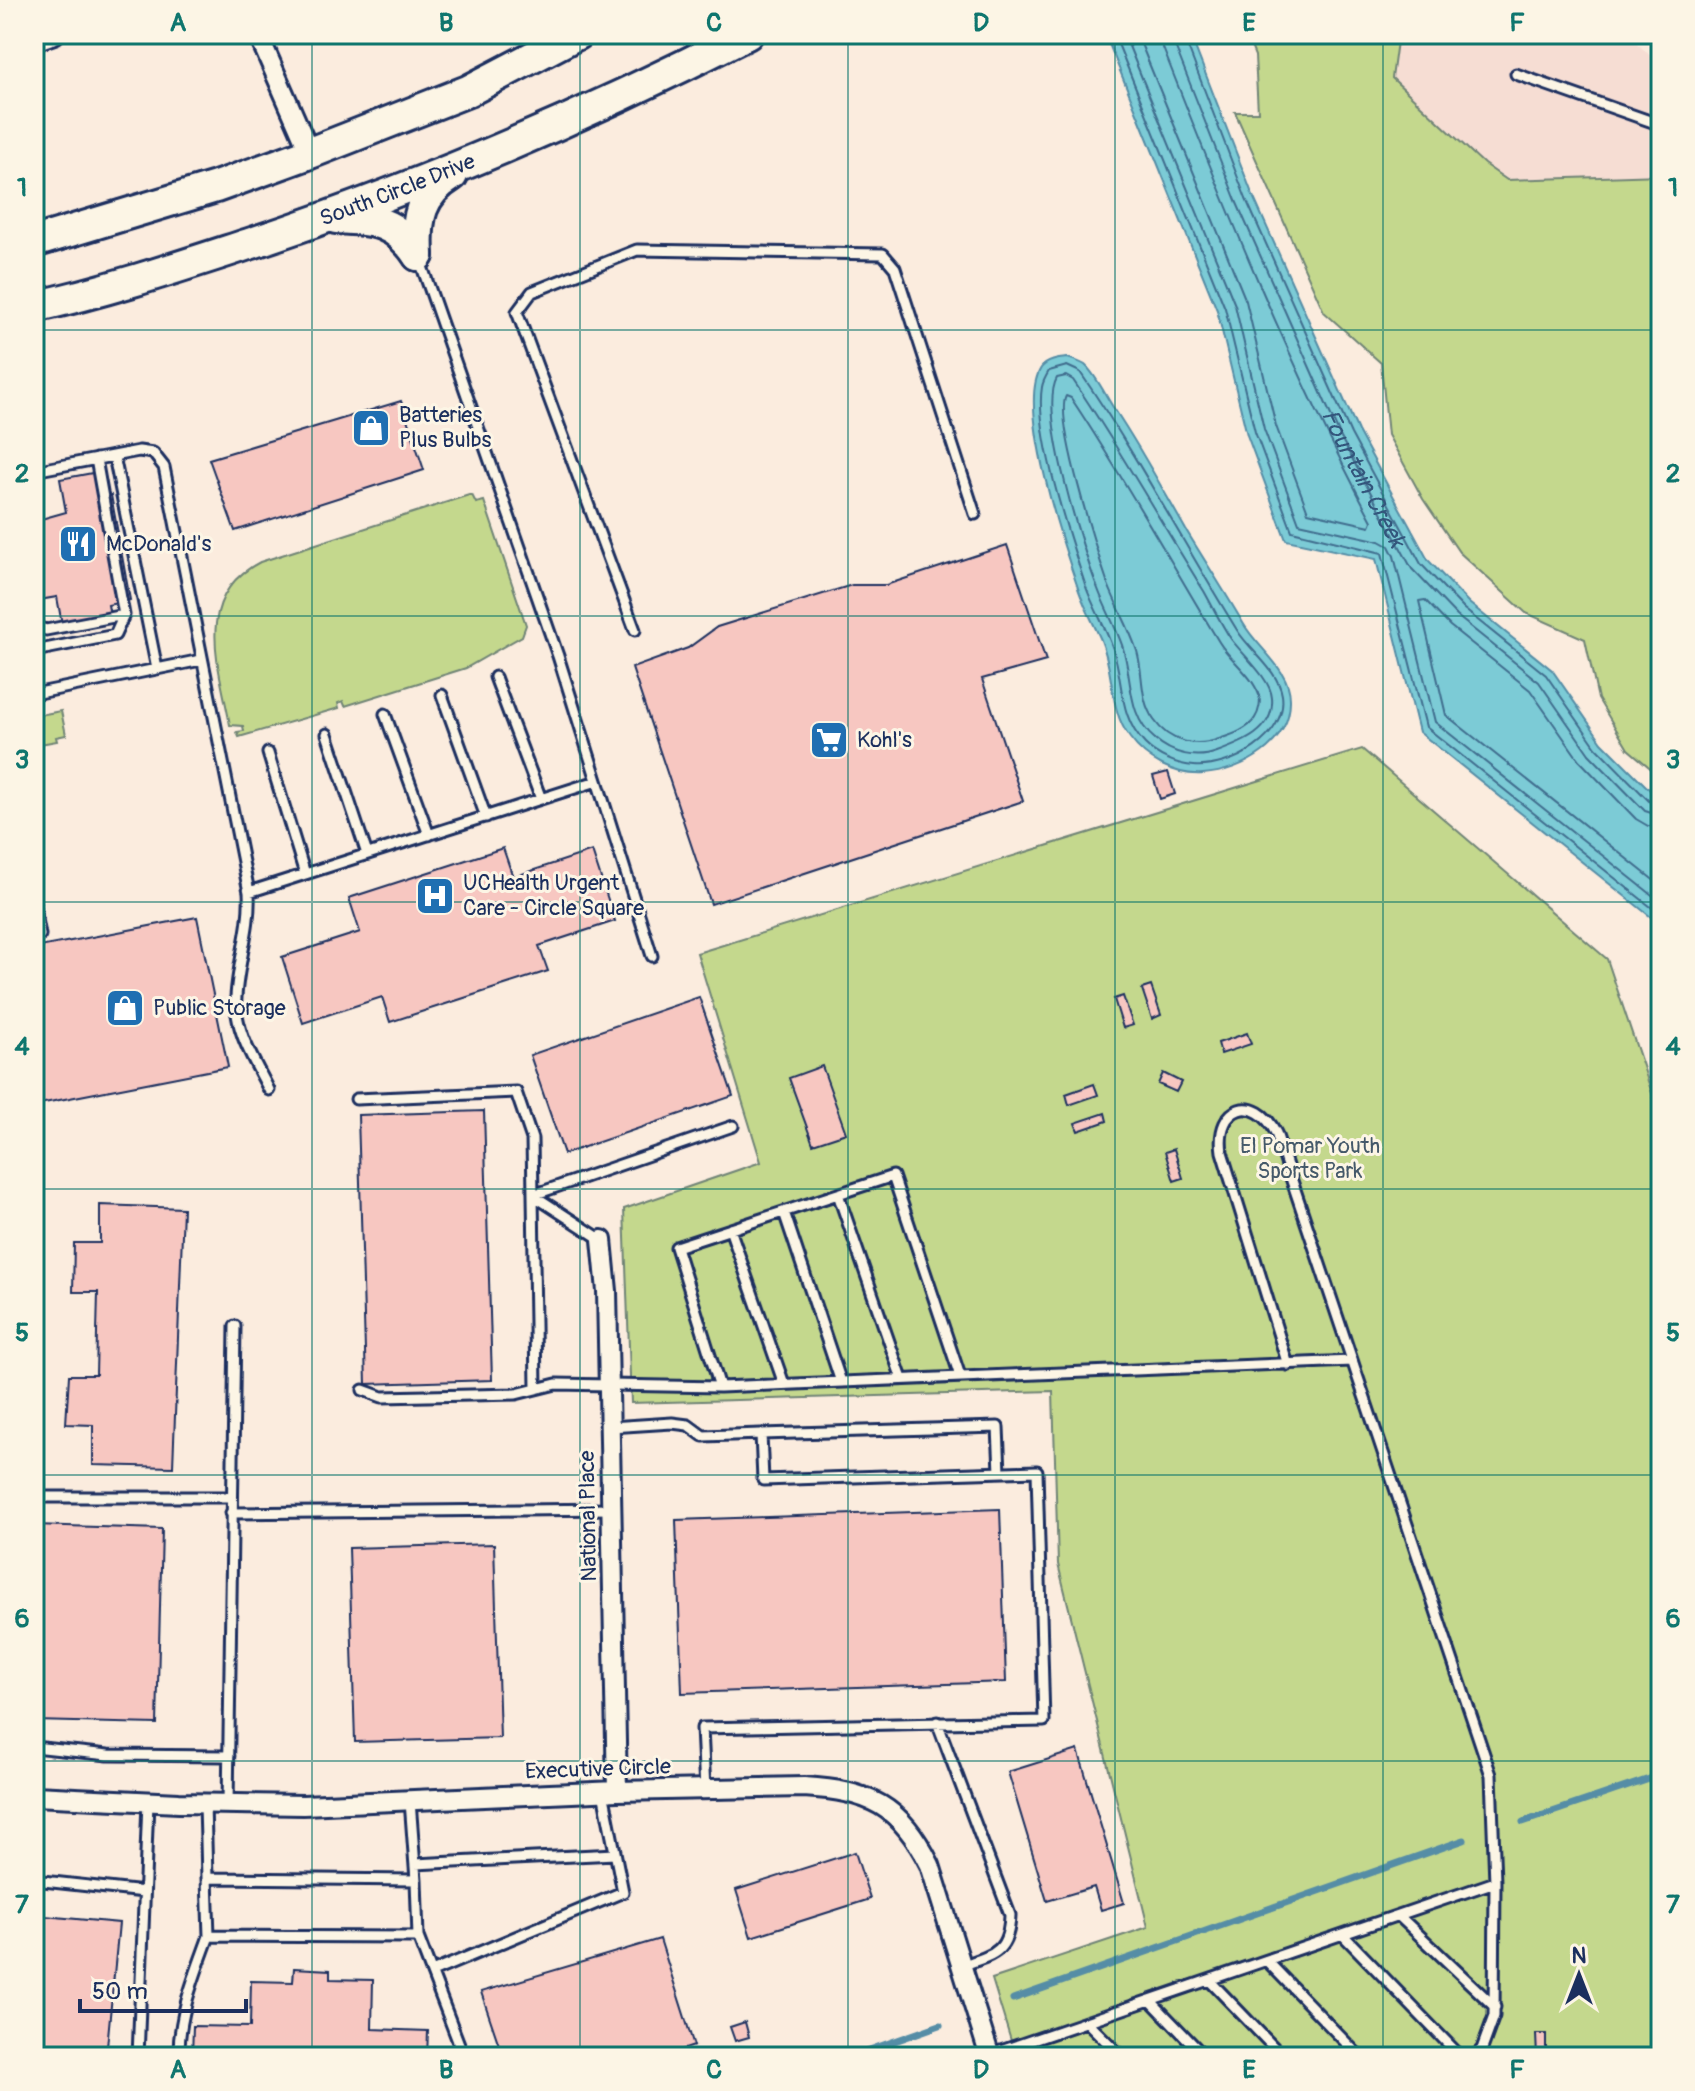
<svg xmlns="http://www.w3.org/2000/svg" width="1695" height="2091" font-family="Pangolin,sans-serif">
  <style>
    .built { fill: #f6ddd3 }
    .green { fill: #c4d88d; stroke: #708476; stroke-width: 2 }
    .water { fill: #7bcbd6; stroke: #558da6; stroke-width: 2 }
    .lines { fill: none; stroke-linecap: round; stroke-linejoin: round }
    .shore { stroke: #416d8e; stroke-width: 2 }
    .stream { stroke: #558da6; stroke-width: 7 }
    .building { fill: #f7c7c1; stroke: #1b2f5e; stroke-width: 2 }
    .service-casing { stroke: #1b2f5e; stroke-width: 15 }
    .minor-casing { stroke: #1b2f5e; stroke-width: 24 }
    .primary-casing { stroke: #1b2f5e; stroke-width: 36 }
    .service { stroke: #fcf5e5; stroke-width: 9 }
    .minor { stroke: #fcf5e5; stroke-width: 18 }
    .primary { stroke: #fcf5e5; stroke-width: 30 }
    .grid { fill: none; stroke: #0f766e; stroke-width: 2; stroke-opacity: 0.55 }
    .labels { text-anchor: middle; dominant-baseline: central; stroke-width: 6; stroke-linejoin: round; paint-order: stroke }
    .street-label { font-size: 22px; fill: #1b2f5e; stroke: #fcf5e5 }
    .poi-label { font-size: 22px; fill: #1b2f5e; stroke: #fcf5e5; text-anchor: start }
    .park-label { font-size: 22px; fill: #45596a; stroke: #fcf5e5 }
    .water-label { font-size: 24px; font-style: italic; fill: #33567c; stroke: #fcf5e5 }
    .neatline { fill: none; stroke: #0f766e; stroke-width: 3 }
    .grid-label { font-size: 26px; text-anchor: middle; font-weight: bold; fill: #0f766e }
  </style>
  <rect width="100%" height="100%" fill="#fbecde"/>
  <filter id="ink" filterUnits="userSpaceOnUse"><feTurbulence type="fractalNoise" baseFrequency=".0125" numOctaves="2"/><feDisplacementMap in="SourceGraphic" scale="16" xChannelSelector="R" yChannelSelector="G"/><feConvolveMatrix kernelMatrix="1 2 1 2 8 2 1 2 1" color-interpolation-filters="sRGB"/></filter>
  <g filter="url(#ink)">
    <path class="built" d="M 1398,34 L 1627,34 L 1661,66 L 1661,175 L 1508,180 L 1484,164 L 1392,78 Z"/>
    <path class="green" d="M 1246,34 L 1398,34 L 1392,78 L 1484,164 L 1507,180 L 1661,175 L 1661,777 L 1628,749 L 1598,699 L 1585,639 L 1526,613 L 1459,552 L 1423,499 L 1388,435 L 1381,363 L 1324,312 L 1235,112 L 1258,112 L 1255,56 Z
      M 469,495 L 472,495 L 476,503 L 484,501 L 526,625 L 522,636 L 466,668 L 345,706 L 343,701 L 338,703 L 339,708 L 239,737 L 237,732 L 244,731 L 243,726 L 230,725 C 219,665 192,597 260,562 Z
      M 61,711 L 66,735 L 56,737 L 57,741 L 34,745 L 34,716 Z
      M 1362,749 L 1607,959 L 1661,1120 L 1661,2057 L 1016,2057 L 992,1979 L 1148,1927 L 1058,1564 L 1053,1391 L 631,1403 L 624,1209 L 761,1162 L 697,953 Z"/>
    <path class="water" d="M 1105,34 L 1190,34 L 1253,196 L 1358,431 L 1428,560 L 1469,603 L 1552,670 L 1602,742 L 1661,801 L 1661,925 L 1419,732 L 1376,559 L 1286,540 L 1247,435 L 1217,310 Z
      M 1068,358 C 1073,360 1081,362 1085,365 C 1097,376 1106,397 1115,410 C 1141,449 1163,490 1186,530 C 1205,561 1225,592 1243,623 C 1257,648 1290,669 1290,699 C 1291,744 1243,771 1203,774 C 1175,776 1146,760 1130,738 C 1108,708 1115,673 1101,640 C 1094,624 1085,608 1079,591 C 1064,548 1016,405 1041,368 C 1047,360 1058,359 1068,358 Z"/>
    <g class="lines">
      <g class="shore">
        <path d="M 1114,34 L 1225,308 L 1255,432 L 1292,531 L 1382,553 L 1426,727 L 1661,915"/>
        <path d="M 1124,34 L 1235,305 L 1264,429 L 1299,523 L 1380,541 L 1389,546 L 1394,556 L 1435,722 L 1661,902"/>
        <path d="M 1137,34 L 1246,301 L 1276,426 L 1308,512 L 1370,526 L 1372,521 C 1291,369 1226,208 1163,48 L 1161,34"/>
        <path id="s1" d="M 1173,34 L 1174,43 L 1237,203 L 1341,438 L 1412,569 L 1457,616 L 1539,682 L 1589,754 L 1645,811 L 1661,816"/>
        <path d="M 1183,34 L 1246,199 L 1351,434 L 1421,564 L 1464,609 L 1546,675 L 1596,747 L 1652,804 L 1661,806"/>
        <path d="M 1067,366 L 1080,372 C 1137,455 1184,545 1237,630 C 1250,651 1278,670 1282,695 C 1288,737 1231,769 1194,766 C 1177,765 1157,756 1145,744 C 1118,716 1124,682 1113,649 C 1106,628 1094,609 1086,587 C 1071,542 1034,433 1042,387 C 1043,381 1046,376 1049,371 Z"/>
        <path d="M 1066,376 L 1073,380 C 1120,449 1160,521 1204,591 C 1213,607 1221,624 1231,639 C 1242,654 1271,679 1272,698 C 1275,731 1242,743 1217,752 C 1196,760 1172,754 1155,739 C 1126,715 1133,677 1122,645 C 1115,625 1105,608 1098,589 C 1083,551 1038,411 1057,378 Z"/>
        <path d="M 1066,396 L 1071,398 C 1124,477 1169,560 1219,642 C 1230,660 1252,675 1259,695 C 1261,702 1259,712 1255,718 C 1248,730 1231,735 1219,739 C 1195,748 1169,742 1154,720 C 1139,699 1144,675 1137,651 C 1129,627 1117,607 1108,584 C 1098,555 1054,418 1066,396 Z"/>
        <path d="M 1661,828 L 1648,826 L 1636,819 L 1579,760 L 1530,690 L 1450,626 L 1425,600 L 1419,601 L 1446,715 L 1661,886"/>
      </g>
      <path class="stream" d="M 1523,1822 L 1661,1775
        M 1013,1999 L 1464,1840
        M 850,2057 L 940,2025"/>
    </g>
    <path class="building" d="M 401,401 L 424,470 L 235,531 L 209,459 Z
      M 98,472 L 103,497 L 111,495 L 130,600 L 108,605 L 110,615 L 62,624 L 57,597 L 39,600 L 34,573 L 34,557 L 39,556 L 34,521 L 66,512 L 60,479 Z
      M 1007,545 L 1046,661 L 982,679 L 1023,801 L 711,904 L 632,668 L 688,648 L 717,627 L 852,585 L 886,585 Z
      M 1168,772 L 1175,794 L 1160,799 L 1153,776 Z
      M 503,848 L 513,877 L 592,851 L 615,921 L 539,946 L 548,971 L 390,1022 L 382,997 L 303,1023 L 282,957 L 360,932 L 349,898 Z
      M 197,917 L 228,1067 L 34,1105 L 34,948 Z
      M 1151,986 L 1161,1015 L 1152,1019 L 1142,989 Z
      M 1123,996 L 1133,1025 L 1123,1028 L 1114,999 Z
      M 699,997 L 733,1096 L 564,1154 L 530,1055 Z
      M 1247,1033 L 1251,1044 L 1221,1054 L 1218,1043 Z
      M 822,1066 L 846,1133 L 813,1144 L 789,1078 Z
      M 1163,1073 L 1181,1082 L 1176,1092 L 1158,1084 Z
      M 1094,1084 L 1098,1095 L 1069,1105 L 1066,1094 Z
      M 484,1111 L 492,1380 L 366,1384 L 358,1115 Z
      M 1105,1113 L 1107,1121 L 1078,1131 L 1075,1123 Z
      M 1174,1149 L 1183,1178 L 1174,1181 L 1165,1152 Z
      M 100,1205 L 183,1208 L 173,1467 L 93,1465 L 93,1425 L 66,1424 L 69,1375 L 96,1375 L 98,1292 L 73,1292 L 74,1243 L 100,1243 Z
      M 1000,1509 L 1006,1682 L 682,1693 L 676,1520 Z
      M 34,1525 L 162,1529 L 157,1724 L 34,1721 Z
      M 494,1544 L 500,1738 L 355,1742 L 349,1548 Z
      M 1078,1750 L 1124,1903 L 1101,1910 L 1094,1887 L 1047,1901 L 1008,1772 Z
      M 855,1852 L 870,1899 L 751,1937 L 736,1890 Z
      M 34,1915 L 119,1923 L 106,2057 L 34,2057 Z
      M 660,1939 L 694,2046 L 661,2057 L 503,2057 L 481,1992 Z
      M 294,1968 L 330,1970 L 330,1979 L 373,1980 L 372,2029 L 428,2031 L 427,2057 L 192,2057 L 193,2026 L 250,2027 L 251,1981 L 293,1982 Z
      M 745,2022 L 749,2037 L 735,2041 L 730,2027 Z
      M 1536,2034 L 1546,2034 L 1546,2057 L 1537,2057 Z"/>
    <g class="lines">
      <defs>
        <path id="service" d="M 1516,74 L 1661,125
          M 419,258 L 558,656 L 652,956
          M 114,456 L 157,669
          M 34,471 L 139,451 L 153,453 L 164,467 L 249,892 C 251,928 238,961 236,997 C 234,1030 255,1062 269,1090
          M 34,626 L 46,630 L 124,615 L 96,459
          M 635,630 L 517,312 L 532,292 L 637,250 L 883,254 L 895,268 L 975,514
          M 34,647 L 40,650 L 115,635 L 124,615
          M 495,677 L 541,799
          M 34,694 L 201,660
          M 442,695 L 486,817
          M 385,714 L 429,835
          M 327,734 L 367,854
          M 268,753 L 305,874
          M 249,892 L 597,781
          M 34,903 L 40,935
          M 356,1099 L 516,1092 L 532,1139 L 533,1195 L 602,1240
          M 838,1194 L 902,1379
          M 784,1212 L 841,1382
          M 730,1229 L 784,1384
          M 1288,1365 L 1222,1152 C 1215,1105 1256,1093 1276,1133 L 1491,1775 L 1495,1882 L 1494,2016 L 1482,2049 L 1474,2057
          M 720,1387 L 676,1247 L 893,1176 L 960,1376
          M 536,1388 L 533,1195 L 733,1126
          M 363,1390 L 382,1397 L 516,1394 L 556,1384 L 720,1387 L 1352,1361
          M 610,1427 L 672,1423 L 688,1425 L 703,1436 L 761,1434 L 763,1480 L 1037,1471 L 1044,1721 L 702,1728 L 705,1790
          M 761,1434 L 998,1427 L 1000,1472
          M 34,1497 L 231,1497
          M 231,1513 L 611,1509
          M 937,1722 L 1010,1915 C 1009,1953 993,1955 961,1966
          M 34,1747 L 108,1755 L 229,1756
          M 205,1804 L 207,1878 L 416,1880 L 410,1801
          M 228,1804 L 235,1326
          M 415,1864 L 615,1854
          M 207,1878 L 209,1936 L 418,1937 L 416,1880
          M 34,1880 L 144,1892
          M 1399,1916 L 1495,2007
          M 1343,1935 L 1461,2057
          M 418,1937 L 464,2057
          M 1267,1961 L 1360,2057
          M 432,1972 L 623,1892 L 603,1792
          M 1209,1980 L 1283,2057
          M 1150,2000 L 1205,2057
          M 1087,2022 L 1122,2057
          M 989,2055 L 1495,1882
          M 138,2057 L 148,1802
          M 179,2057 C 178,2015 195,1975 209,1936"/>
        <path id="minor" d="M 258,34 L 310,153
          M 34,41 L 54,34
          M 602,1240 L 607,1291 L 617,1791
          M 34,1796 L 179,1803 L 303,1805 L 617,1791 L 804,1787 C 870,1791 900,1805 930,1865 L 990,2057"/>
        <g id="primary">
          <path d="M 336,218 C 375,220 395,221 418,255"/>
          <path d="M 34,242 L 216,187 L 310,153 L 468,91 L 577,34"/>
          <path d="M 418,255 C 416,219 419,195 452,175"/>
          <path id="s2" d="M 34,307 C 107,291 178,267 249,244 C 421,187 586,116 747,34"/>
        </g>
      </defs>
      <use href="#service" class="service-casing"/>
      <use href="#minor" class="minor-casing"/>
      <use href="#primary" class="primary-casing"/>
      <use href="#service" class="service"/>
      <use href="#minor" class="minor"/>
      <use href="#primary" class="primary"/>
    </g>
  </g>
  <path class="grid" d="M 312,34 L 312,2057M 580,34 L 580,2057M 848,34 L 848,2057M 1115,34 L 1115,2057M 1383,34 L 1383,2057M 34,330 L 1661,330M 34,616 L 1661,616M 34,902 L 1661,902M 34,1189 L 1661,1189M 34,1475 L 1661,1475M 34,1761 L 1661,1761"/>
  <defs>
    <symbol id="shop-square" viewBox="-11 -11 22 22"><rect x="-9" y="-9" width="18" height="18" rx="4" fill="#1f6fb2" stroke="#fcf5e5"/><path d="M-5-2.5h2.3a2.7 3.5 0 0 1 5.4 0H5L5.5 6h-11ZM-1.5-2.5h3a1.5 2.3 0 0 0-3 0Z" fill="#fff"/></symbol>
    <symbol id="restaurant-square" viewBox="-11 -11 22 22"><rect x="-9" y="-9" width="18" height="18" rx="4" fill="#1f6fb2" stroke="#fcf5e5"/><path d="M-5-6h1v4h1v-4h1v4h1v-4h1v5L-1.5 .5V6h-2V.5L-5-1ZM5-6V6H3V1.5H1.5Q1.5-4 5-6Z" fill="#fff"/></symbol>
    <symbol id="supermarket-square" viewBox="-11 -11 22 22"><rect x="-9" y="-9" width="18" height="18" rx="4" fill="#1f6fb2" stroke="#fcf5e5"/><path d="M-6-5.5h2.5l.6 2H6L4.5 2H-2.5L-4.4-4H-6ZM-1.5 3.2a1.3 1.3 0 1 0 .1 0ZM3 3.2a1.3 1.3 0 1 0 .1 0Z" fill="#fff"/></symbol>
    <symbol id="hospital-square" viewBox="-11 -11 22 22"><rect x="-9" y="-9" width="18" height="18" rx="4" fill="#1f6fb2" stroke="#fcf5e5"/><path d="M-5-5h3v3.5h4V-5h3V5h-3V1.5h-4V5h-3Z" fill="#fff"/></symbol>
  </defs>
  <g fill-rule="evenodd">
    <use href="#shop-square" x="349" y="406" width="44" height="44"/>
    <use href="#restaurant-square" x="56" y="522" width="44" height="44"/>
    <use href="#supermarket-square" x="807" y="718" width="44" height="44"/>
    <use href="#hospital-square" x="413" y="874" width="44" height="44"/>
    <use href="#shop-square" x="103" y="986" width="44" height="44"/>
  </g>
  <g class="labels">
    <g class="street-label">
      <text stroke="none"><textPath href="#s2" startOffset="382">South Circle Drive</textPath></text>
      <text transform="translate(588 1516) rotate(-91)">National Place</text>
      <text transform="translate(598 1769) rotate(-2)">Executive Circle</text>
    </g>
    <g class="poi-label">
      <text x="399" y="415">Batteries<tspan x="399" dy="25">Plus Bulbs</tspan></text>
      <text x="106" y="544">McDonald's</text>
      <text x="857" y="740">Kohl's</text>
      <text x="463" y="883">UCHealth Urgent<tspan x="463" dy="25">Care - Circle Square</tspan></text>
      <text x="153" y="1008">Public Storage</text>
    </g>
    <g class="park-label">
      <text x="1310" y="1146">El Pomar Youth<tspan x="1310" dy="25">Sports Park</tspan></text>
    </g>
    <g class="water-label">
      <text stroke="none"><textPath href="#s1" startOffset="484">Fountain Creek</textPath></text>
    </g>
  </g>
  <rect width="1695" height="2091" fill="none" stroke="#fcf5e5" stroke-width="88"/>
  <g transform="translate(1579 1975)" stroke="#fcf5e5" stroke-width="6" paint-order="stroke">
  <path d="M0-6L14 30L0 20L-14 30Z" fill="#1b2f5e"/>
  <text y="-12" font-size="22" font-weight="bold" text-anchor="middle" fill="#1b2f5e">N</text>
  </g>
  <path d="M80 1999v12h166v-12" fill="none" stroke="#1b2f5e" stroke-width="4"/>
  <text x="92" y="1999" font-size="24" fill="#1b2f5e" stroke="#fcf5e5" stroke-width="6" paint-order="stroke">50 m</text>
  <rect x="44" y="44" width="1607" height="2003" class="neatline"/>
  <g class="grid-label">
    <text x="178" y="31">A</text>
    <text x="446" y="31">B</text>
    <text x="714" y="31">C</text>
    <text x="981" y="31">D</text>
    <text x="1249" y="31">E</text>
    <text x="1517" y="31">F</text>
    <text x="22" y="196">1</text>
    <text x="1673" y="196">1</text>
    <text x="22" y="482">2</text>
    <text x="1673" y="482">2</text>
    <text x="22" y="768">3</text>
    <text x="1673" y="768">3</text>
    <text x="22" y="1055">4</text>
    <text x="1673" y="1055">4</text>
    <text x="22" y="1341">5</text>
    <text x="1673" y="1341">5</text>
    <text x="22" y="1627">6</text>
    <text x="1673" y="1627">6</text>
    <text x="22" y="1913">7</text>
    <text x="1673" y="1913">7</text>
    <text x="178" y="2078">A</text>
    <text x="446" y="2078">B</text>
    <text x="714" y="2078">C</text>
    <text x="981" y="2078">D</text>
    <text x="1249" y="2078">E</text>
    <text x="1517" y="2078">F</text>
  </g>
</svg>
